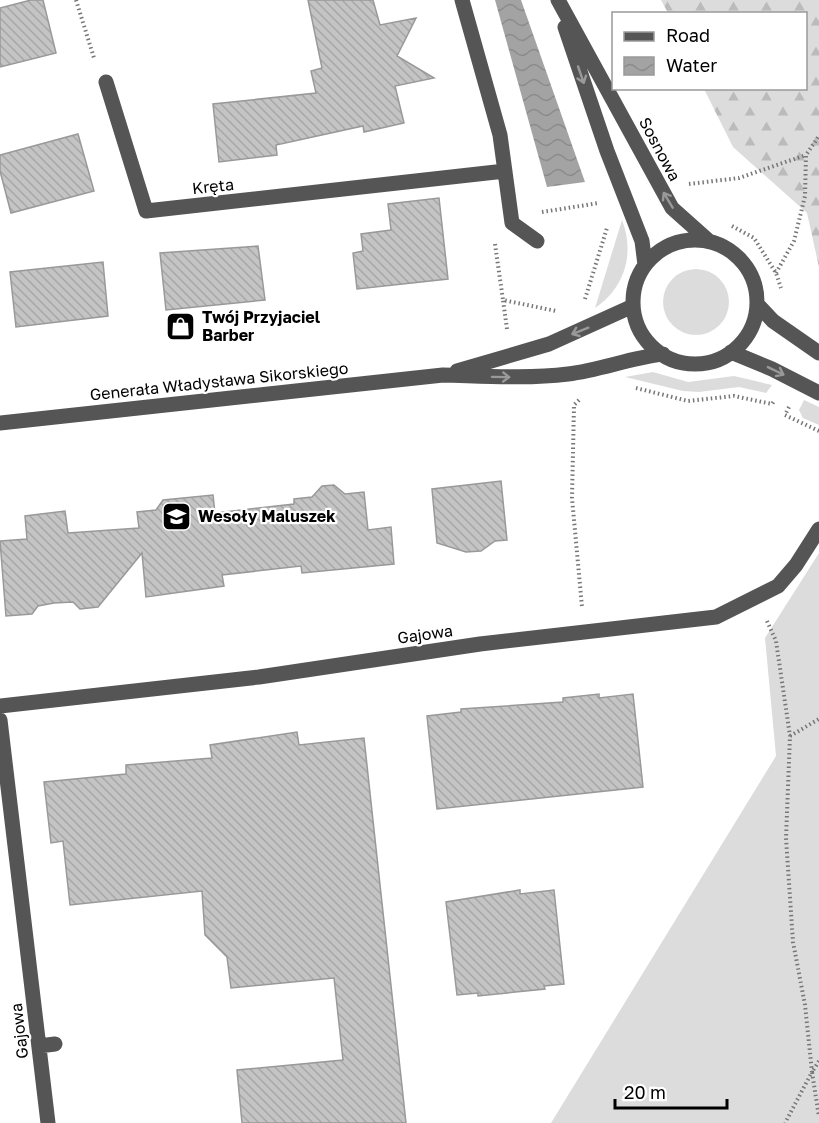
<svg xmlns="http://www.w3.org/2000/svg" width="819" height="1123" font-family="'Golos Text',sans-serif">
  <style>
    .grass { fill: #dcdcdc }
    .forest { fill: url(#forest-firs) }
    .water { fill: url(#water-waves) }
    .building { fill: url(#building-back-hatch); stroke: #999; stroke-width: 1.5 }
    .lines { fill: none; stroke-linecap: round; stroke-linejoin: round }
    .path { stroke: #777; stroke-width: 4; stroke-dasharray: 1.5 3; stroke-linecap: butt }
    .minor { stroke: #555; stroke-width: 15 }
    .oneway { stroke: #999 }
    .labels { text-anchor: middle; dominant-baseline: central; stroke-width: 4.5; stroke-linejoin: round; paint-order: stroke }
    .street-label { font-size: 16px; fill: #000; stroke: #fff }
    .poi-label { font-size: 16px; font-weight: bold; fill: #000; stroke: #fff; text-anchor: start }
  </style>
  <defs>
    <pattern id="forest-firs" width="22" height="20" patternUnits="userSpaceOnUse" patternTransform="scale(1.5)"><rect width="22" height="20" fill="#dcdcdc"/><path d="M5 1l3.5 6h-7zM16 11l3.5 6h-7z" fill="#bbb"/></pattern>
    <pattern id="water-waves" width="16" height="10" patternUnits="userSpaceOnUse" patternTransform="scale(1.5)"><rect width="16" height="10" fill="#a3a3a3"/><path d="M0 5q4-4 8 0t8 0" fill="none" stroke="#8b8b8b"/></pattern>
    <pattern id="building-back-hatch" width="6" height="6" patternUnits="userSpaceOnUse" patternTransform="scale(1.5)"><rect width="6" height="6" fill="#c4c4c4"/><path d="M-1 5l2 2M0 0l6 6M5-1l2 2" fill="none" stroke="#a7a7a7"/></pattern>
  </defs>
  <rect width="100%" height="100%" fill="#fff"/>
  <path class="grass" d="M 622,220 C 635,253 625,288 595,308 Z
    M663 302a33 33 0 1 1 66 0a33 33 0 1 1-66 0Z
    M 653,372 L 688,382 L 734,376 L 772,385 L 766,393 L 739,387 L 699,392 L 683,391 L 625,377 Z
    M 804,400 L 819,407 L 819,425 L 803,418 L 799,410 Z
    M 819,553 L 819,1123 L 551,1123 L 776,756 L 765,638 Z"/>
  <path class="forest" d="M 661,0 L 819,0 L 819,267 L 807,213 L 733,147 L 704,89 L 806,88 L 806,14 L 668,13 Z"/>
  <path class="water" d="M 495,0 L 521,0 L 585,182 L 547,187 Z"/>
  <path class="building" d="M 31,0 L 43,0 L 56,53 L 0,67 L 0,8 Z
    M 308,0 L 373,0 L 380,25 L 416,18 L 397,56 L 434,78 L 395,86 L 404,123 L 364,132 L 363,126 L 276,145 L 277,155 L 219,162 L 213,104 L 316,93 L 311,71 L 322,68 Z
    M 78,134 L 94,191 L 11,213 L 0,171 L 0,155 Z
    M 439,198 L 448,279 L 357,289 L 353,253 L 363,251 L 361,234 L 391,230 L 388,204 Z
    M 258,246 L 265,300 L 166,310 L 160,253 Z
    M 103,262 L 108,316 L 16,327 L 10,272 Z
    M 501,481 L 507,540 L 495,541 L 481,551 L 466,552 L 437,543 L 432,489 Z
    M 334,485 L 345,494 L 364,492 L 368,530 L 391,527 L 394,564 L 302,573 L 301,566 L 222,575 L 224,586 L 146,597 L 142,553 L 98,607 L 80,609 L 73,602 L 54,603 L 38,606 L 32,614 L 6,616 L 0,541 L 27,539 L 25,516 L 65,511 L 68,533 L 139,528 L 137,512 L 156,510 L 163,500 L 213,495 L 215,513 L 294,504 L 294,499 L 312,497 L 322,486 Z
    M 599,694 L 599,698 L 633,694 L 643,787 L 437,809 L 427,716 L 461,712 L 461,709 L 563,702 L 563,698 Z
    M 297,732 L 299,745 L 364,738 L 406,1123 L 242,1123 L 237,1070 L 343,1060 L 334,978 L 231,988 L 227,957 L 205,935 L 202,891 L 70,905 L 63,841 L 51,843 L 44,782 L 126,774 L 126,765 L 212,758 L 210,745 Z
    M 520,890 L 520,894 L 554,890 L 564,984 L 544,986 L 545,989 L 478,996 L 478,993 L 457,995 L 446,902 Z"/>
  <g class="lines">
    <path class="path" d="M 76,0 L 94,58
      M 689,184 L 739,178 L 806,155
      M 542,212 L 599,203
      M 732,226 L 754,238 L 776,273 L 781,288
      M 495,244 L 503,300
      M 776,273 L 794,241 L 805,196 L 806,155 L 819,136
      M 585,299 L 607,228
      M 507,329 L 503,300 L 556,311
      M 636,388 L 688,401 L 734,396 L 772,404 L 774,401
      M 579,400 L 574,405 L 572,498 L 582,607
      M 789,407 L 785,415 L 819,431
      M 767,621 L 776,641 L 790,736 L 786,838 L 793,942 L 805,1005 L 812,1072 L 785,1123
      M 790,736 L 819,719
      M 819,1061 L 812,1072 L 819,1117"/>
    <path class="minor" d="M 462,0 L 500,135 L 512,223 L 537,241
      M 558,0 L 672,208 L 709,241
      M 565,27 L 607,151 L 642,241 L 645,265
      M 106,82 L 146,211 L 505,171
      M633 302a62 62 0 1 1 124 0a62 62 0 1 1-124 0Z
      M 757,304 L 773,321 L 819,353
      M 731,352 L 772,369 L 819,393
      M 457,371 L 549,344 L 633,306
      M 0,423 L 443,375 C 484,376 527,379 568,374 C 600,370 630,358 663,354
      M 0,706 L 259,677 L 480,644 L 716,617 L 778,586 L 796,565 L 819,529
      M 0,720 L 48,1123
      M 39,1046 L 55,1044"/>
  </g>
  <defs><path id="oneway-shaft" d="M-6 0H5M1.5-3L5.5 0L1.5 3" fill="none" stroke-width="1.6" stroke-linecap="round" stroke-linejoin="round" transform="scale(1.5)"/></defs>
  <g class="oneway">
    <use href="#oneway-shaft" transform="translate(581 75) rotate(71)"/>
    <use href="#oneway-shaft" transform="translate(668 200) rotate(-121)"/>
    <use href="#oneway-shaft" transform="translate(580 331) rotate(158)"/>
    <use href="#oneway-shaft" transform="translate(776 371) rotate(26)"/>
    <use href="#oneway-shaft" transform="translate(501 377) rotate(1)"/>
  </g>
  <defs>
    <symbol id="shop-square" viewBox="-11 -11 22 22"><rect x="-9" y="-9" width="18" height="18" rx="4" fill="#000" stroke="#fff"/><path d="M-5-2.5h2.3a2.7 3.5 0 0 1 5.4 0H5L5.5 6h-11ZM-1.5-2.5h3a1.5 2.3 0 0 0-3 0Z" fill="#fff"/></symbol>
    <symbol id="school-square" viewBox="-11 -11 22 22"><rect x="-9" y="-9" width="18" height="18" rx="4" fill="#000" stroke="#fff"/><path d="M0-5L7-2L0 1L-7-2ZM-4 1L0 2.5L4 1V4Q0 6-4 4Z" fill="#fff"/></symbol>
  </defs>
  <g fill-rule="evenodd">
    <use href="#shop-square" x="164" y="310" width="33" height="33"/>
    <use href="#school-square" x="160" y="500" width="33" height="33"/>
  </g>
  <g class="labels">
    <g class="street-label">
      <text transform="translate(660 149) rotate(62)">Sosnowa</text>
      <text transform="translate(213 186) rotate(-6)">Kręta</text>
      <text transform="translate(219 381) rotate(-6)">Generała Władysława Sikorskiego</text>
      <text transform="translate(425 634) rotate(-8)">Gajowa</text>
      <text transform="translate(19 1031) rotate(-97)">Gajowa</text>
    </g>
    <g class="poi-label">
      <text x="202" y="317">Twój Przyjaciel<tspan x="202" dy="18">Barber</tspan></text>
      <text x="198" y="516">Wesoły Maluszek</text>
    </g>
  </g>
  <rect x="612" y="12" width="195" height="78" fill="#ffffff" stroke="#999999" stroke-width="1.5"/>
  <rect x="624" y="32" width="30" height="9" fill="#555555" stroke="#999999" stroke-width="1.5"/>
  <text x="666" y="42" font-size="18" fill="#000000">Road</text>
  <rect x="624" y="57" width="30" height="18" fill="url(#water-waves)" stroke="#999999" stroke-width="1.5"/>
  <text x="666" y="72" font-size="18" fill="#000000">Water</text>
  <path d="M615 1099v9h112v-9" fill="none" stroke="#000000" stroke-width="3"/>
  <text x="624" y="1099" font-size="18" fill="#000000" stroke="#ffffff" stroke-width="4.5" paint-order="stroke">20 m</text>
</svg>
